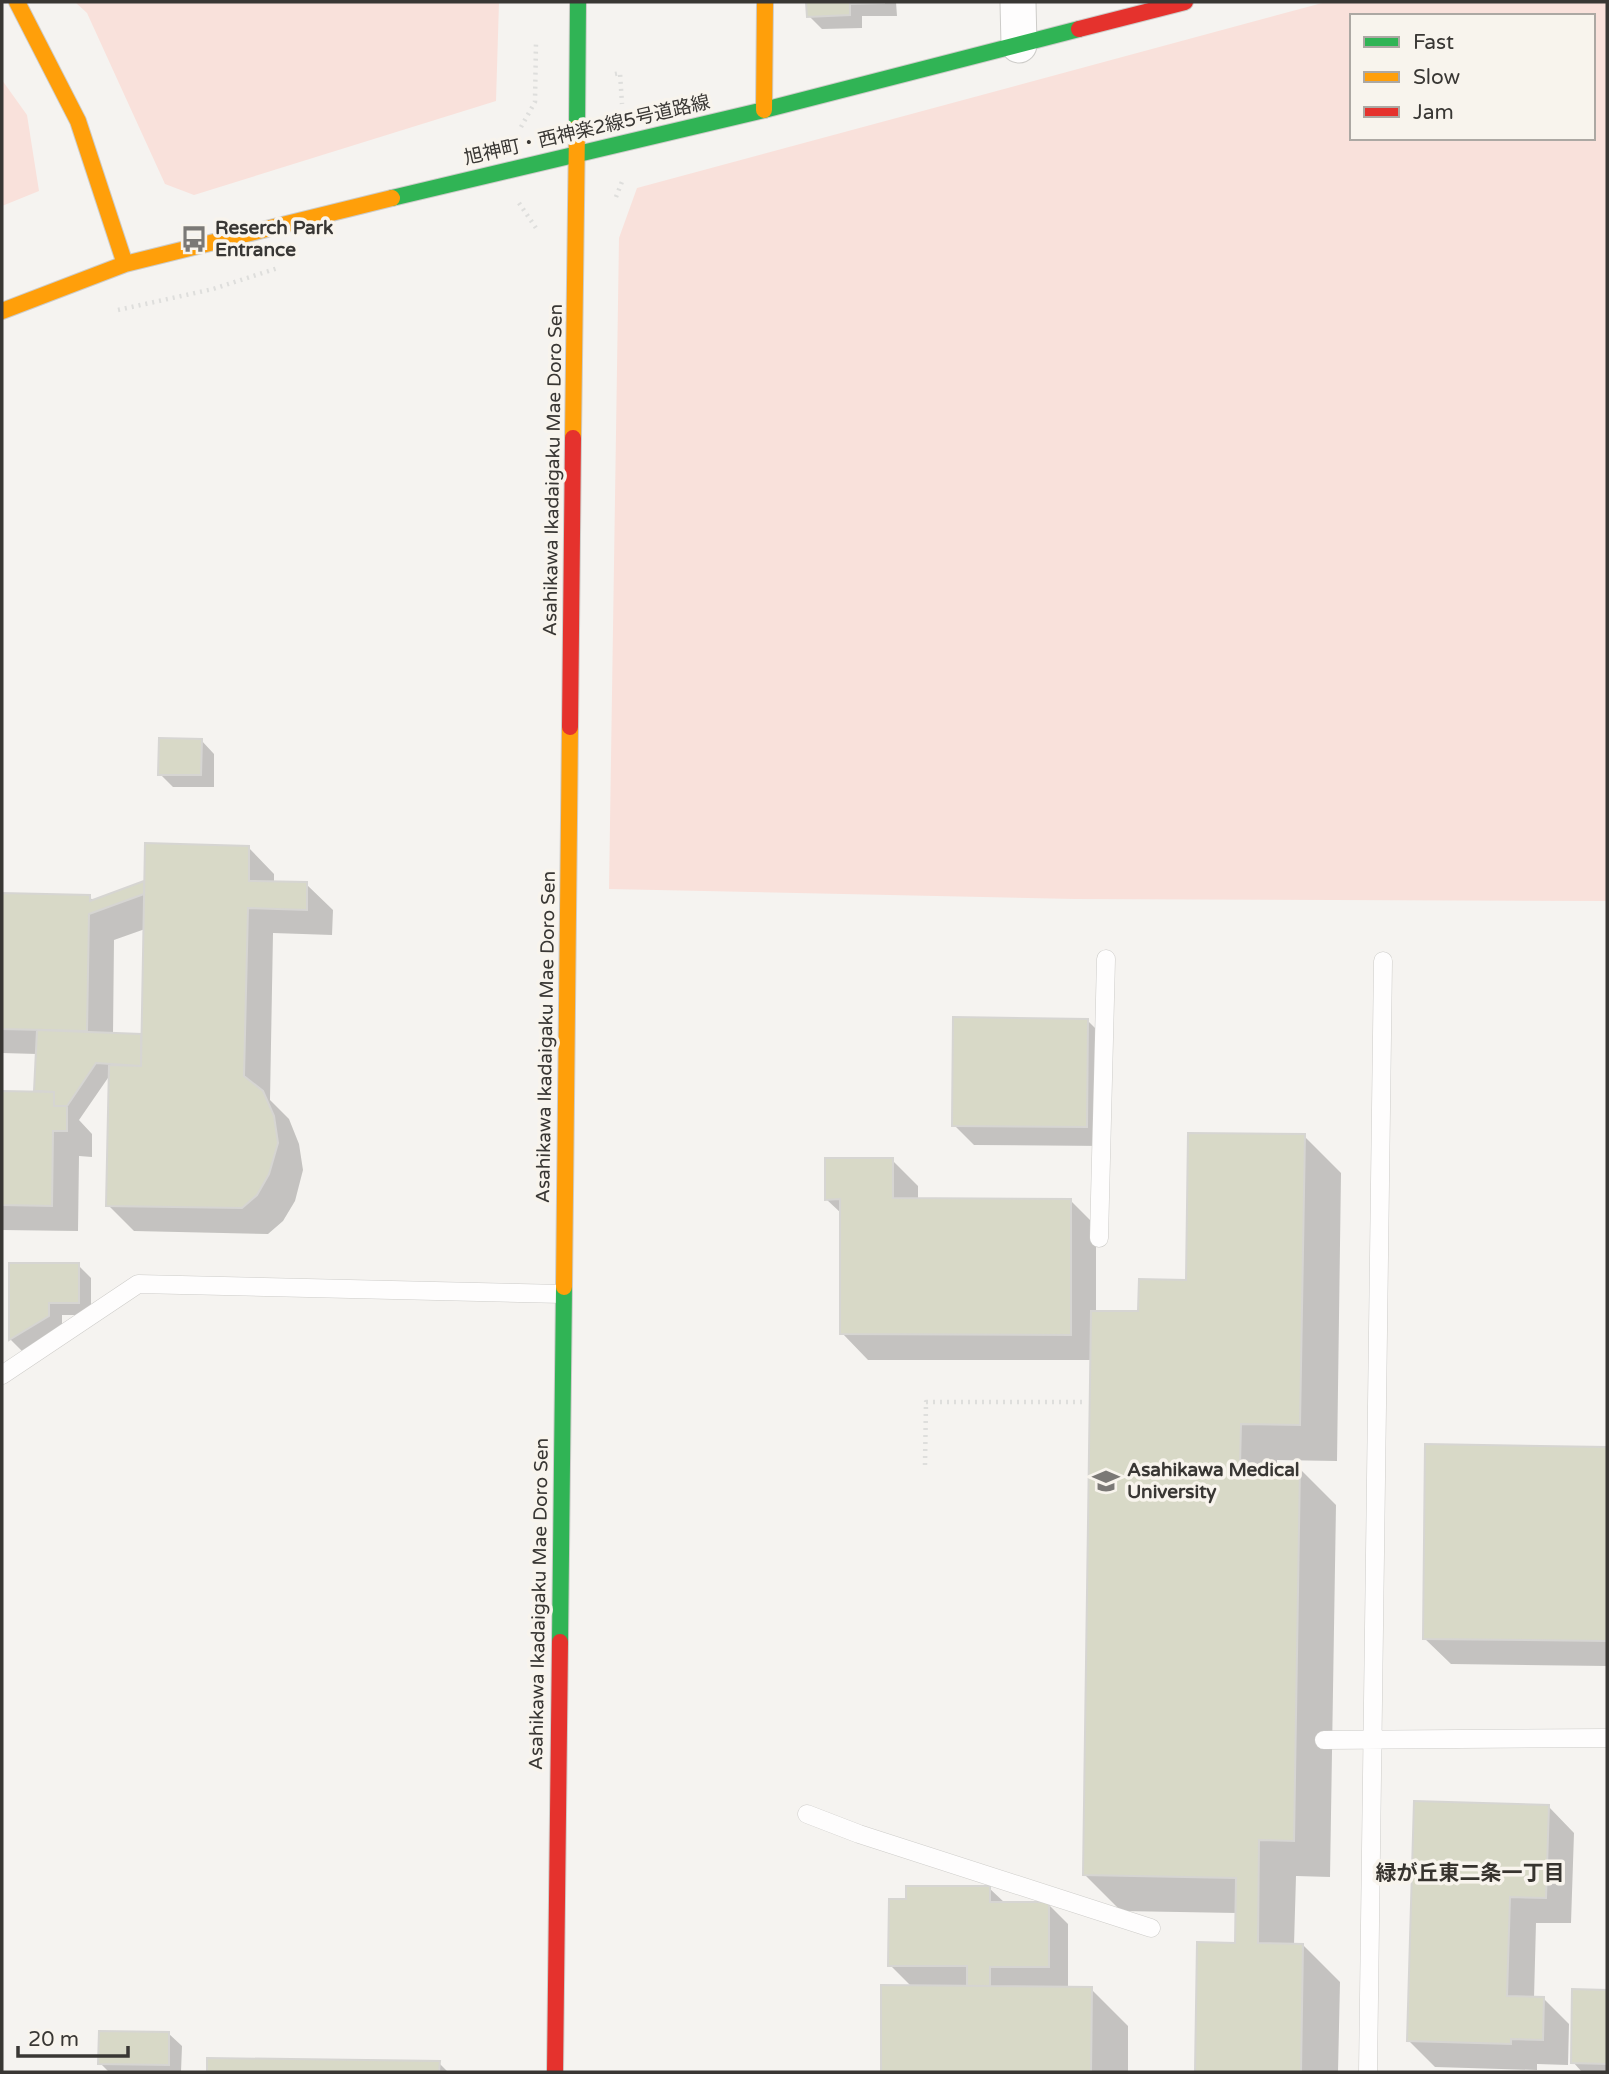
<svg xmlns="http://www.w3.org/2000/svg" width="1609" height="2074" font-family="'Varela Round','Noto Sans JP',sans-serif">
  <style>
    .green { fill: #f9e1db; fill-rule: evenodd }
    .shadow { fill: #0003; fill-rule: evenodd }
    .building { fill: #d8d9c7; stroke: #d6d5d2; stroke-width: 2 }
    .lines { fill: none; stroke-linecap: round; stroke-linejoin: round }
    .lane-casing { stroke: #cdccc9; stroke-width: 19 }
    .street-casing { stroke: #cdccc9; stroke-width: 37 }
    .fast-casing { stroke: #cdccc9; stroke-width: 18 }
    .slow-casing { stroke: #cdccc9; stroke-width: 18 }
    .jam-casing { stroke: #cdccc9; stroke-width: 18 }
    .path { stroke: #dededc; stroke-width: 4.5; stroke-dasharray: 2 5; stroke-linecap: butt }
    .lane { stroke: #fefdfd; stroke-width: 18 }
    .street { stroke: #fefdfd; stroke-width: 35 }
    .fast { stroke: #30b455; stroke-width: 16 }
    .slow { stroke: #ff9f0a; stroke-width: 16 }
    .jam { stroke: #e5322d; stroke-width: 16 }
    .labels { text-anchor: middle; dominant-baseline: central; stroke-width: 7; stroke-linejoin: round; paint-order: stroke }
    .street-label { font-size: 19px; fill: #393734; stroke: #f8f4ed }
    .poi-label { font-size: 19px; font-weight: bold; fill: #393734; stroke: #f8f4ed; text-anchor: start }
    .neighbourhood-label { font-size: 21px; font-weight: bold; fill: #37342f; stroke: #f8f4ed }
  </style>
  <rect width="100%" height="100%" fill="#f5f3f0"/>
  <path class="green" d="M 75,2 L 499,2 L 496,101 L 194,195 L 165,184 L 87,13 Z
    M 1326,2 L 1607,2 L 1607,901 L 1075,899 L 609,889 L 619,238 L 637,188 ZM 1352,16 L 1593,16 L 1593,138 L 1352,138 Z
    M 2,80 L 27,115 L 39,191 L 2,206 Z"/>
  <path class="shadow" d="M 808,2 L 896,2 L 897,16 L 862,16 L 862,28 L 822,29 L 809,16 Z
    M 201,740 L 214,754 L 214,787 L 173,787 L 160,774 Z
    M 248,847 L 274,874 L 274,883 L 306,884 L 333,910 L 332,935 L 273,933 L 270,1100 L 289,1119 L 299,1144 L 303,1170 L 295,1201 L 283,1221 L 268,1234 L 134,1231 L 108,1205 L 110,1075 L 79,1120 L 92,1134 L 92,1157 L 79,1156 L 78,1231 L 2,1230 L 2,1093 L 38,1094 L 35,1091 L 37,1054 L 2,1053 L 2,894 L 89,897 L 94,901 ZM 145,929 L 143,1036 L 113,1035 L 114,940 Z
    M 1087,1020 L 1107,1040 L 1106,1146 L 974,1145 L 954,1125 Z
    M 1304,1136 L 1341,1173 L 1337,1461 L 1277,1460 L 1277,1468 L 1299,1468 L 1336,1505 L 1330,1877 L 1296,1876 L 1294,1945 L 1303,1945 L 1340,1982 L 1338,2072 L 1196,2072 L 1198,1944 L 1237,1945 L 1237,1913 L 1121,1911 L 1084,1874 L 1092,1360 L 868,1360 L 842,1333 L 842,1214 L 826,1199 L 892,1160 L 918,1186 L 918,1200 L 1070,1200 L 1096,1226 L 1096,1312 L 1140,1313 L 1187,1282 Z
    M 10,1264 L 78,1265 L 91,1278 L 91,1315 L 62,1315 L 62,1329 L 23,1352 L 11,1340 Z
    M 1427,1446 L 1607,1449 L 1607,1666 L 1451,1664 L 1424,1638 Z
    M 1548,1806 L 1574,1833 L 1571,1923 L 1536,1923 L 1534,1998 L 1543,1998 L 1569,2024 L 1568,2065 L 1537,2064 L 1537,2070 L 1435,2067 L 1409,2041 Z
    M 989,1888 L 1005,1903 L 1048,1904 L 1068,1924 L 1068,1989 L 1091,1989 L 1128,2026 L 1128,2072 L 882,2072 L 883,1987 L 912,1987 L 890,1965 L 908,1901 Z
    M 1574,1991 L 1607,1991 L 1607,2072 L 1582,2072 L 1573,2062 Z
    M 168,2033 L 182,2046 L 181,2072 L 109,2072 L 100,2063 Z
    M 209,2060 L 439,2063 L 448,2072 L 209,2072 Z"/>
  <path class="building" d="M 806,2 L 884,2 L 884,3 L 850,4 L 850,15 L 807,17 Z
    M 159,738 L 202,739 L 201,775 L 158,775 Z
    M 145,843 L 249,846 L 249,881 L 307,882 L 307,910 L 248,908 L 244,1076 L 263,1091 L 274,1116 L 278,1143 L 269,1174 L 257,1195 L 242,1208 L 106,1206 L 109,1065 L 141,1066 Z
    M 144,881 L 144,894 L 89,914 L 87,1031 L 2,1029 L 2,893 L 90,895 L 90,901 Z
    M 953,1017 L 1088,1019 L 1087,1127 L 952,1126 Z
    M 37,1030 L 141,1034 L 141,1066 L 96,1063 L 67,1106 L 54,1106 L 54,1092 L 34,1091 Z
    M 2,1091 L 54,1092 L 54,1106 L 67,1106 L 67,1131 L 53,1131 L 52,1206 L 2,1205 Z
    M 1188,1133 L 1305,1134 L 1300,1425 L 1241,1424 L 1240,1465 L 1300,1466 L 1294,1841 L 1259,1840 L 1258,1943 L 1303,1944 L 1301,2072 L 1195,2072 L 1197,1942 L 1235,1943 L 1236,1878 L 1083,1875 L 1091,1311 L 1138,1311 L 1139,1279 L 1186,1280 Z
    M 825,1158 L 893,1158 L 893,1198 L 1071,1199 L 1071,1335 L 840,1334 L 840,1199 L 825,1200 Z
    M 9,1263 L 79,1263 L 79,1303 L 49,1303 L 49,1316 L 9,1340 Z
    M 1425,1444 L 1607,1447 L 1607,1641 L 1423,1639 Z
    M 1414,1801 L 1549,1805 L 1546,1898 L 1510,1897 L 1507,1996 L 1544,1997 L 1543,2040 L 1511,2039 L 1511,2044 L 1407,2041 Z
    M 906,1886 L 990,1886 L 990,1902 L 1049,1902 L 1049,1967 L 990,1967 L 990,1986 L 967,1986 L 967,1966 L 888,1966 L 889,1899 L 906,1899 Z
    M 881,1985 L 1092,1987 L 1091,2072 L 881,2072 Z
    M 1572,1989 L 1607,1990 L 1607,2064 L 1571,2063 Z
    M 99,2031 L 169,2032 L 169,2065 L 98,2064 Z
    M 207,2058 L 440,2061 L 439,2072 L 207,2072 Z"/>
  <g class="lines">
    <defs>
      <path id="lane" d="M 1099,1238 L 1106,959
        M 2,1375 L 138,1284 L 563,1294
        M 1324,1740 L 1607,1738
        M 807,1814 L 859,1834 L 1151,1928
        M 1368,2072 L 1383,961"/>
      <path id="street" d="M 1018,2 L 1019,45"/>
      <path id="fast" d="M 577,128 L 578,2
        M 392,198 L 764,110 L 1079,29
        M 560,1642 L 564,1287"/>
      <path id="slow" d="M 17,2 L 78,121 L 125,264
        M 764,110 L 765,2
        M 2,311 L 125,264 L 392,198
        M 573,438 L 577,128
        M 564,1287 L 570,727"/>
      <path id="jam" d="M 1079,29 L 1185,2
        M 570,727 L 573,438
        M 555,2072 L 560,1642"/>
    </defs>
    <use href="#lane" class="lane-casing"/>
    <use href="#street" class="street-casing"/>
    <use href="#fast" class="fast-casing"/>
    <use href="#slow" class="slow-casing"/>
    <use href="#jam" class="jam-casing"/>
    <path class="path" d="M 615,74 L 620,73 L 622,104
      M 521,127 L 535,102 L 536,41
      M 616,197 L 623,179
      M 519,203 L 538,231
      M 118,310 L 213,289 L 278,268
      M 925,1465 L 926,1402 L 1084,1402"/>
    <use href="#lane" class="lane"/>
    <use href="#street" class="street"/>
    <use href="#fast" class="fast"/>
    <use href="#slow" class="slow"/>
    <use href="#jam" class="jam"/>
  </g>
  <defs>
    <symbol id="bus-bare" viewBox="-9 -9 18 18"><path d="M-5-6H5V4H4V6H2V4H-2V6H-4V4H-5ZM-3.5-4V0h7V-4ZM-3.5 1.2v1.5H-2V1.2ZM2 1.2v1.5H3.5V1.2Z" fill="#7b7976" stroke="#f8f4ed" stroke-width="2.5" paint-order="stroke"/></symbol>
    <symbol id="university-bare" viewBox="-9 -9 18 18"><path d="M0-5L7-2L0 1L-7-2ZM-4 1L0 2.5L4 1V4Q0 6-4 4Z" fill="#7b7976" stroke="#f8f4ed" stroke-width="2.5" paint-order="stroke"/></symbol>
  </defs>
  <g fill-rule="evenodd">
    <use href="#bus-bare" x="175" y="220" width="38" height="38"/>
    <use href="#university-bare" x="1087" y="1462" width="38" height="38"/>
  </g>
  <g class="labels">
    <g class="street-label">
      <text transform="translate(587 130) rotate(-13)">旭神町・西神楽2線5号道路線</text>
      <text transform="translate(553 470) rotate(-89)">Asahikawa Ikadaigaku Mae Doro Sen</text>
      <text transform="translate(546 1037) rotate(-89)">Asahikawa Ikadaigaku Mae Doro Sen</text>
      <text transform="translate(539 1604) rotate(-89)">Asahikawa Ikadaigaku Mae Doro Sen</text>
    </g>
    <g class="poi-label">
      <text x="215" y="228">Reserch Park<tspan x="215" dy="22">Entrance</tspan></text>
      <text x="1127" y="1470">Asahikawa Medical<tspan x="1127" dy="22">University</tspan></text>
    </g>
    <g class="neighbourhood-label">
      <text x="1470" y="1873">緑が丘東二条一丁目</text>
    </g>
  </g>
  <rect width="1609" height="2074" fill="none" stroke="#393734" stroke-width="7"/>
  <rect x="1350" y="14" width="245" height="126" fill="#f8f4ed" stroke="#aca8a3" stroke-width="2"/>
  <rect x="1364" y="37" width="35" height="10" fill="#30b455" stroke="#aca8a3" stroke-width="2"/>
  <text x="1413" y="49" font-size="21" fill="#393734">Fast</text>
  <rect x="1364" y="72" width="35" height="10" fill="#ff9f0a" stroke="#aca8a3" stroke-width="2"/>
  <text x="1413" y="84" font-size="21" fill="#393734">Slow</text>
  <rect x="1364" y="107" width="35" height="10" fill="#e5322d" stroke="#aca8a3" stroke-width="2"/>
  <text x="1413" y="119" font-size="21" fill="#393734">Jam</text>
  <path d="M18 2046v10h110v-10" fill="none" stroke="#393734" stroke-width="3.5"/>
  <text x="28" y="2046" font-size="21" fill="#393734" stroke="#f8f4ed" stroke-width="5" paint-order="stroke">20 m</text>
</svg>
